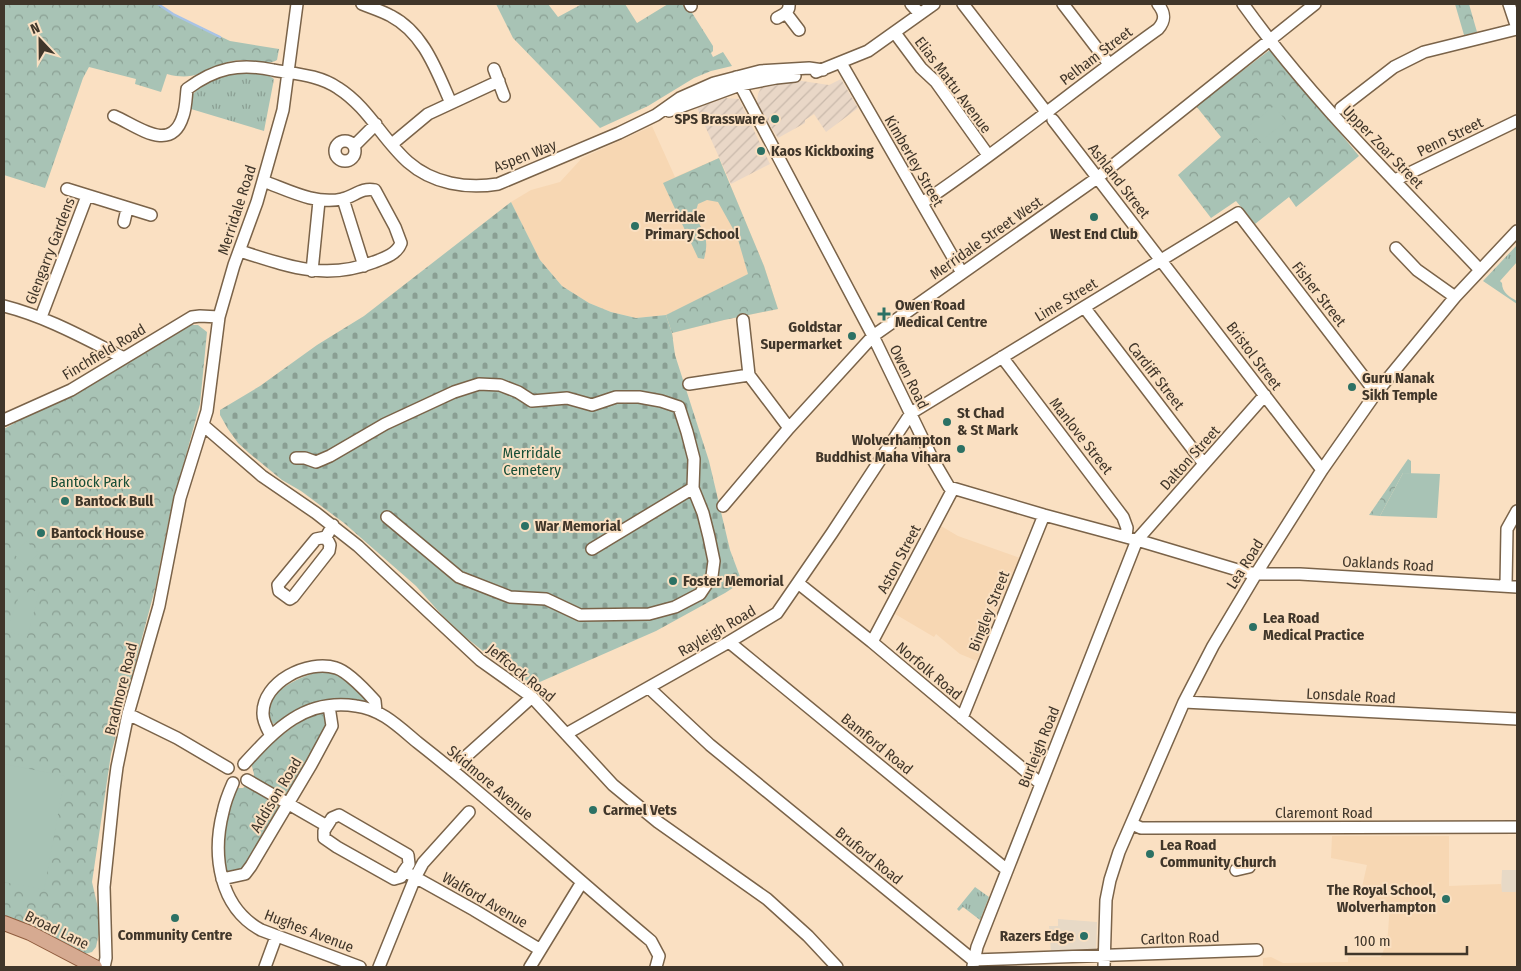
<svg xmlns="http://www.w3.org/2000/svg" width="1521" height="971" font-family="'Fira Sans Condensed',sans-serif">
  <style>
    .commercial { fill: #e7d9c6 }
    .industrial { fill: url(#industrial-furrows) }
    .built { fill: #f7d7b3 }
    .grass { fill: url(#grass-tufts) }
    .forest { fill: url(#forest-crowns) }
    .cemetery { fill: url(#cemetery-stones) }
    .garden { fill: #a8c3b5 }
    .lines { fill: none; stroke-linecap: round; stroke-linejoin: round }
    .stream { stroke: #a8c3e6; stroke-width: 2.5 }
    .minor-casing { stroke: #7a6349; stroke-width: 14 }
    .major-casing { stroke: #905c3e; stroke-width: 16 }
    .minor { stroke: #fff; stroke-width: 11 }
    .major { stroke: #d6aa91; stroke-width: 14 }
    .poi-dot { fill: #2c7164; stroke: #fae0c2; stroke-width: 2 }
    .labels { text-anchor: middle; dominant-baseline: central; stroke-width: 4; stroke-linejoin: round; paint-order: stroke }
    .street-label { font-size: 15px; fill: #40362a; stroke: #fae0c2 }
    .poi-label { font-size: 15px; font-weight: bold; fill: #40362a; stroke: #fae0c2; text-anchor: start }
    .park-label { font-size: 15px; fill: #174e37; stroke: #fae0c2 }
  </style>
  <defs>
    <pattern id="industrial-furrows" width="10" height="10" patternUnits="userSpaceOnUse" patternTransform="scale(1.25)"><rect width="10" height="10" fill="#e9d7c7"/><path d="M-1 1l2-2M0 10L10 0M9 11l2-2" fill="none" stroke="#c9b9ab"/></pattern>
    <pattern id="grass-tufts" width="24" height="20" patternUnits="userSpaceOnUse" patternTransform="scale(1.25)"><rect width="24" height="20" fill="#a8c3b5"/><path d="M3 7l-1-3M5 7V3M7 7l1-3M15 17l-1-3M17 17v-4M19 17l1-3" fill="none" stroke="#8a9f93"/></pattern>
    <pattern id="forest-crowns" width="20" height="18" patternUnits="userSpaceOnUse" patternTransform="scale(1.25)"><rect width="20" height="18" fill="#a8c3b5"/><path d="M2 6a3 3 0 1 1 6 0M12 15a3 3 0 1 1 6 0" fill="none" stroke="#8a9f93"/></pattern>
    <pattern id="cemetery-stones" width="16" height="16" patternUnits="userSpaceOnUse" patternTransform="scale(1.25)"><rect width="16" height="16" fill="#a8c3b5"/><path d="M2 7V4a2 2 0 0 1 4 0v3zM10 15v-3a2 2 0 0 1 4 0v3z" fill="#8a9f93"/></pattern>
  </defs>
  <rect width="100%" height="100%" fill="#fae0c2"/>
  <path class="commercial" d="M 1502,870 L 1517,870 L 1517,892 L 1501,892 Z
    M 1058,919 L 1097,922 L 1096,950 L 1051,952 L 1049,926 L 1058,926 Z"/>
  <path class="industrial" d="M 841,79 L 858,108 L 826,132 L 814,114 L 805,120 L 805,123 L 778,138 L 760,110 L 757,102 L 758,94 L 761,88 L 781,83 L 802,81 L 829,85 Z
    M 725,98 L 739,99 L 770,164 L 731,184 L 697,108 Z"/>
  <path class="built" d="M 652,126 L 675,177 L 719,158 L 764,266 L 778,309 L 724,320 L 672,333 L 665,315 L 636,318 L 611,312 L 589,303 L 562,286 L 540,260 L 511,202 L 531,190 L 560,182 L 582,158 Z
    M 941,526 L 958,536 L 1020,558 L 977,661 L 960,654 L 936,634 L 934,637 L 895,614 Z
    M 1332,836 L 1449,836 L 1449,886 L 1501,884 L 1502,892 L 1517,892 L 1517,967 L 1263,967 L 1263,958 L 1271,957 L 1283,963 L 1348,962 L 1348,957 L 1381,957 L 1386,944 L 1388,933 L 1390,903 L 1360,896 L 1367,865 L 1331,858 Z"/>
  <path class="grass" d="M 237,71 L 267,74 L 274,79 L 264,131 L 191,109 L 193,94 L 202,85 Z
    M 1517,245 L 1517,262 L 1500,281 L 1502,283 C 1502,293 1510,297 1517,301 L 1517,304 L 1483,281 Z
    M 975,887 L 989,897 L 980,920 L 963,907 L 959,911 L 957,909 Z"/>
  <path class="forest" d="M 4,4 L 158,4 L 173,14 L 230,41 L 279,49 L 277,60 C 268,66 253,60 242,60 C 210,61 203,84 167,74 L 161,92 L 135,84 L 136,79 L 89,67 L 83,78 L 45,188 L 4,175 Z
    M 496,4 L 548,4 L 558,17 L 582,4 L 625,4 L 637,23 L 668,4 L 682,4 L 686,9 L 689,8 L 713,46 L 713,51 L 711,53 L 713,57 L 723,52 L 732,66 L 711,71 L 694,78 L 648,106 L 600,128 L 513,38 Z
    M 1455,4 L 1469,4 L 1477,32 L 1464,35 Z
    M 1271,49 L 1359,156 L 1296,207 L 1289,197 L 1255,224 L 1236,201 L 1211,218 L 1178,175 L 1221,137 L 1196,106 Z
    M 719,158 L 764,266 L 778,309 L 724,320 L 672,333 L 666,315 L 748,274 L 737,236 L 718,202 L 707,200 L 698,204 L 695,214 C 703,234 710,236 704,259 L 698,258 L 663,183 Z
    M 188,325 L 198,325 L 207,332 L 200,404 L 170,514 L 155,589 L 111,754 L 92,882 L 98,908 L 99,933 L 96,947 L 92,952 L 85,954 L 33,929 L 4,919 L 4,429 Z
    M 1408,459 L 1411,461 L 1411,474 L 1403,473 L 1380,516 L 1369,515 Z
    M 324,670 C 345,672 355,687 370,701 L 369,703 L 352,702 L 273,724 C 270,718 268,712 269,705 C 274,687 308,674 324,670 Z
    M 324,709 L 326,720 L 325,733 L 285,795 L 253,779 L 254,774 L 251,763 C 275,740 294,723 324,709 Z
    M 248,784 L 279,807 L 242,869 L 234,873 L 225,872 L 224,829 L 235,788 L 243,788 Z"/>
  <path class="cemetery" d="M 511,202 L 540,260 L 562,286 L 589,303 L 611,312 L 636,318 L 666,315 L 672,333 L 675,355 L 709,461 L 730,550 L 742,582 L 725,593 L 656,631 L 533,685 L 488,655 L 464,636 L 441,614 L 416,586 L 344,523 L 301,491 L 282,480 L 249,453 L 238,443 L 228,429 L 220,415 L 220,410 L 260,386 L 317,345 L 364,316 Z"/>
  <path class="garden" d="M 1274,106 L 1286,121 L 1260,142 L 1248,127 Z
    M 1403,473 L 1440,474 L 1437,518 L 1380,516 Z
    M 26,541 L 39,553 L 26,566 L 14,554 Z
    M 40,590 L 27,637 L 6,631 L 20,594 Z
    M 4,764 L 65,776 L 44,890 L 4,882 Z"/>
  <g class="lines">
    <path class="stream" d="M 158,4 L 173,14 L 220,37"/>
    <defs>
      <path id="minor" d="M 362,4 C 372,8 382,11 391,16 C 424,33 437,72 451,103
        M 690,4 L 691,6
        M 911,4 L 920,14
        M 963,4 L 1047,113
        M 1063,4 L 1109,64
        M 1243,4 C 1312,101 1398,183 1480,270
        M 1509,4 L 1517,28
        M 786,13 L 799,30
        M 777,18 C 783,15 790,12 789,4
        M 895,33 L 921,68 L 936,82 L 988,155
        M 841,63 L 962,273
        M 494,69 L 504,96
        M 816,72 L 868,51 L 934,4
        M 736,77 L 873,336 L 932,458 L 949,487 L 1044,515 L 1137,540 L 1241,571 L 1256,574 L 1300,574 L 1517,587
        M 1341,108 L 1394,67 L 1424,52 L 1517,29
        M 669,111 L 740,85 L 776,78 L 795,76
        M 114,116 C 136,125 171,155 183,116 C 186,108 186,98 187,89 C 215,68 239,63 273,70 C 296,74 319,75 338,88 C 368,107 383,140 408,162 C 433,184 467,189 498,184 L 619,133 L 656,115 L 680,98 L 714,83 L 760,71 L 809,68 L 823,70
        M 1053,120 L 1322,470
        M335 151a10 10 0 1 1 20 0a10 10 0 1 1-20 0Z
        M 392,144 L 428,114 L 499,81
        M 354,146 L 376,124
        M 1395,180 L 1517,121
        M 67,189 L 151,215
        M 343,199 L 364,266
        M 922,203 C 1003,149 1078,86 1158,29 C 1166,20 1165,13 1158,4
        M 124,222 L 127,209
        M 1396,248 L 1417,270 L 1455,297
        M 240,251 C 287,266 325,281 374,262 C 385,258 397,254 401,243 L 395,227 L 375,190 C 361,187 354,197 342,199 C 315,205 288,190 263,181
        M 312,271 L 319,201
        M 4,306 C 47,317 84,338 124,358
        M 1084,307 L 1204,464
        M 41,317 L 87,196
        M 743,320 L 749,375 L 789,428
        M 1002,357 L 1123,517 L 1127,528 L 1126,537
        M 689,384 L 749,375
        M 4,420 L 71,390 L 192,317 L 200,316 L 219,317
        M 203,425 L 262,476 L 316,513 L 358,546 L 480,660 L 532,697 L 613,785 L 658,822 L 767,899 L 808,936 L 837,967
        M 296,458 L 305,458 L 316,462 L 330,456 L 385,424 L 454,392 L 479,384 L 500,385 L 518,392 L 532,401 L 567,398 L 592,405 L 616,397 L 639,397 L 661,401 L 679,407 L 687,432 L 694,459 L 693,488
        M 723,506 L 789,428 L 873,336 L 1097,178 L 1315,4
        M 387,517 L 459,577 L 510,597 L 546,599 L 580,615 L 649,614 L 675,607 L 700,594 L 712,576 L 714,561 L 709,537 L 703,513 L 693,488 L 592,549
        M 326,537 L 330,545 L 329,551 L 293,597 L 290,599 L 279,591 L 278,585 L 316,539 L 326,537 L 333,525
        M 798,583 L 872,642 L 1041,784
        M 1506,585 L 1507,529 L 1517,511
        M 729,642 L 1007,870
        M 872,642 L 953,489
        M 649,688 L 710,745 L 973,960 L 1257,950
        M 1184,702 L 1517,719
        M 128,714 L 177,738 L 228,768
        M 962,718 L 1044,515
        M 566,734 L 729,642 L 777,613 L 832,533 L 911,413 L 1238,213 L 1376,393
        M 271,736 C 268,730 263,722 263,714 C 262,682 308,659 336,668 C 347,671 367,692 375,701 L 376,711
        M 244,764 C 276,729 305,698 356,706 C 381,709 398,726 417,742 C 440,760 462,778 484,797 C 540,845 595,894 651,941 L 659,956 L 656,967
        M 452,769 L 532,697
        M 247,780 L 327,826 L 324,831 L 324,838 L 337,847 L 394,879 L 401,877 L 404,871 L 474,910 L 539,949
        M 233,783 C 229,792 225,802 223,812 C 212,855 219,907 261,930 L 360,967
        M 1132,824 L 1141,828 L 1517,827
        M 327,826 L 332,818 L 339,815 L 408,855 L 409,864 L 404,871
        M 1236,870 L 1249,867
        M 222,879 L 245,874 L 251,866 L 311,765 L 332,726 L 329,706
        M 973,966 L 977,947 L 1137,540 L 1265,395
        M 104,967 L 106,958 L 104,887 L 114,790 L 117,767 L 128,714 L 159,606 L 180,498 L 207,411 L 219,317 L 234,265 L 257,202 L 283,110 L 297,4
        M 265,967 L 276,937
        M 379,967 L 415,878 L 423,863 L 469,812
        M 530,967 L 582,882
        M 1104,967 L 1106,900 L 1110,880 L 1119,852 L 1184,702 L 1213,646 L 1256,574 L 1322,470 L 1376,393 L 1455,297 L 1517,231"/>
      <path id="major" d="M 4,923 L 30,933 L 95,967"/>
    </defs>
    <use href="#minor" class="minor-casing"/>
    <use href="#major" class="major-casing"/>
    <use href="#minor" class="minor"/>
    <use href="#major" class="major"/>
  </g>
  <g class="poi-dot">
    <circle cx="775" cy="119" r="5"/>
    <circle cx="761" cy="151" r="5"/>
    <circle cx="1094" cy="217" r="5"/>
    <circle cx="635" cy="226" r="5"/>
    <path d="M881.5 306.5h5v5h5v5h-5v5h-5v-5h-5v-5h5z"/>
    <circle cx="852" cy="336" r="5"/>
    <circle cx="1352" cy="387" r="5"/>
    <circle cx="947" cy="422" r="5"/>
    <circle cx="961" cy="449" r="5"/>
    <circle cx="65" cy="501" r="5"/>
    <circle cx="525" cy="526" r="5"/>
    <circle cx="41" cy="533" r="5"/>
    <circle cx="673" cy="581" r="5"/>
    <circle cx="1253" cy="627" r="5"/>
    <circle cx="593" cy="810" r="5"/>
    <circle cx="1150" cy="854" r="5"/>
    <circle cx="1446" cy="899" r="5"/>
    <circle cx="175" cy="918" r="5"/>
    <circle cx="1084" cy="936" r="5"/>
  </g>
  <g class="labels">
    <g class="street-label">
      <text transform="translate(1096 56) rotate(-37)">Pelham Street</text>
      <text transform="translate(953 85) rotate(53)">Elias Mattu Avenue</text>
      <text transform="translate(1450 137) rotate(-26)">Penn Street</text>
      <text transform="translate(1383 147) rotate(46)">Upper Zoar Street</text>
      <text transform="translate(525 156) rotate(-21)">Aspen Way</text>
      <text transform="translate(914 161) rotate(60)">Kimberley Street</text>
      <text transform="translate(1119 181) rotate(52)">Ashland Street</text>
      <text transform="translate(237 210) rotate(-72)">Merridale Road</text>
      <text transform="translate(986 238) rotate(-35)">Merridale Street West</text>
      <text transform="translate(50 251) rotate(-69)">Glengarry Gardens</text>
      <text transform="translate(1319 294) rotate(52)">Fisher Street</text>
      <text transform="translate(1066 300) rotate(-31)">Lime Street</text>
      <text transform="translate(104 352) rotate(-31)">Finchfield Road</text>
      <text transform="translate(1254 356) rotate(53)">Bristol Street</text>
      <text transform="translate(1156 376) rotate(52)">Cardiff Street</text>
      <text transform="translate(909 377) rotate(64)">Owen Road</text>
      <text transform="translate(1081 436) rotate(52)">Manlove Street</text>
      <text transform="translate(1190 458) rotate(-48)">Dalton Street</text>
      <text transform="translate(899 559) rotate(-62)">Aston Street</text>
      <text transform="translate(1245 564) rotate(-58)">Lea Road</text>
      <text transform="translate(1388 564) rotate(3)">Oaklands Road</text>
      <text transform="translate(989 611) rotate(-68)">Bingley Street</text>
      <text transform="translate(717 631) rotate(-30)">Rayleigh Road</text>
      <text transform="translate(929 671) rotate(40)">Norfolk Road</text>
      <text transform="translate(521 673) rotate(39)">Jeffcock Road</text>
      <text transform="translate(121 689) rotate(-76)">Bradmore Road</text>
      <text transform="translate(1351 696) rotate(3)">Lonsdale Road</text>
      <text transform="translate(877 744) rotate(39)">Bamford Road</text>
      <text transform="translate(1039 747) rotate(-68)">Burleigh Road</text>
      <text transform="translate(490 783) rotate(40)">Skidmore Avenue</text>
      <text transform="translate(276 795) rotate(-59)">Addison Road</text>
      <text x="1324" y="813">Claremont Road</text>
      <text transform="translate(869 856) rotate(39)">Bruford Road</text>
      <text transform="translate(485 900) rotate(30)">Walford Avenue</text>
      <text transform="translate(57 930) rotate(26)">Broad Lane</text>
      <text transform="translate(309 931) rotate(21)">Hughes Avenue</text>
      <text transform="translate(1180 938) rotate(-2)">Carlton Road</text>
    </g>
    <g class="poi-label">
      <text x="765" y="119" text-anchor="end">SPS Brassware</text>
      <text x="771" y="151">Kaos Kickboxing</text>
      <text x="645" y="217">Merridale<tspan x="645" dy="17">Primary School</tspan></text>
      <text x="1094" y="234" text-anchor="middle">West End Club</text>
      <text x="895" y="305">Owen Road<tspan x="895" dy="17">Medical Centre</tspan></text>
      <text x="842" y="327" text-anchor="end">Goldstar<tspan x="842" dy="17">Supermarket</tspan></text>
      <text x="1362" y="378">Guru Nanak<tspan x="1362" dy="17">Sikh Temple</tspan></text>
      <text x="957" y="413">St Chad<tspan x="957" dy="17">&amp; St Mark</tspan></text>
      <text x="951" y="440" text-anchor="end">Wolverhampton<tspan x="951" dy="17">Buddhist Maha Vihara</tspan></text>
      <text x="75" y="501">Bantock Bull</text>
      <text x="535" y="526">War Memorial</text>
      <text x="51" y="533">Bantock House</text>
      <text x="683" y="581">Foster Memorial</text>
      <text x="1263" y="618">Lea Road<tspan x="1263" dy="17">Medical Practice</tspan></text>
      <text x="603" y="810">Carmel Vets</text>
      <text x="1160" y="845">Lea Road<tspan x="1160" dy="17">Community Church</tspan></text>
      <text x="1436" y="890" text-anchor="end">The Royal School,<tspan x="1436" dy="17">Wolverhampton</tspan></text>
      <text x="175" y="935" text-anchor="middle">Community Centre</text>
      <text x="1074" y="936" text-anchor="end">Razers Edge</text>
    </g>
    <g class="park-label">
      <text x="532" y="453">Merridale<tspan x="532" dy="17">Cemetery</tspan></text>
      <text x="90" y="482">Bantock Park</text>
    </g>
  </g>
  <rect width="1521" height="971" fill="none" stroke="#40362a" stroke-width="10"/>
  <g transform="translate(40 40) rotate(338)" stroke="#fae0c2" stroke-width="4" paint-order="stroke">
  <path d="M0-4L9 19L0 12L-9 19Z" fill="#40362a"/>
  <text y="-8" font-size="14" font-weight="bold" text-anchor="middle" fill="#40362a">N</text>
  </g>
  <path d="M1346 946v8h121v-8" fill="none" stroke="#40362a" stroke-width="2.5"/>
  <text x="1354" y="946" font-size="15" fill="#40362a" stroke="#fae0c2" stroke-width="4" paint-order="stroke">100 m</text>
</svg>
